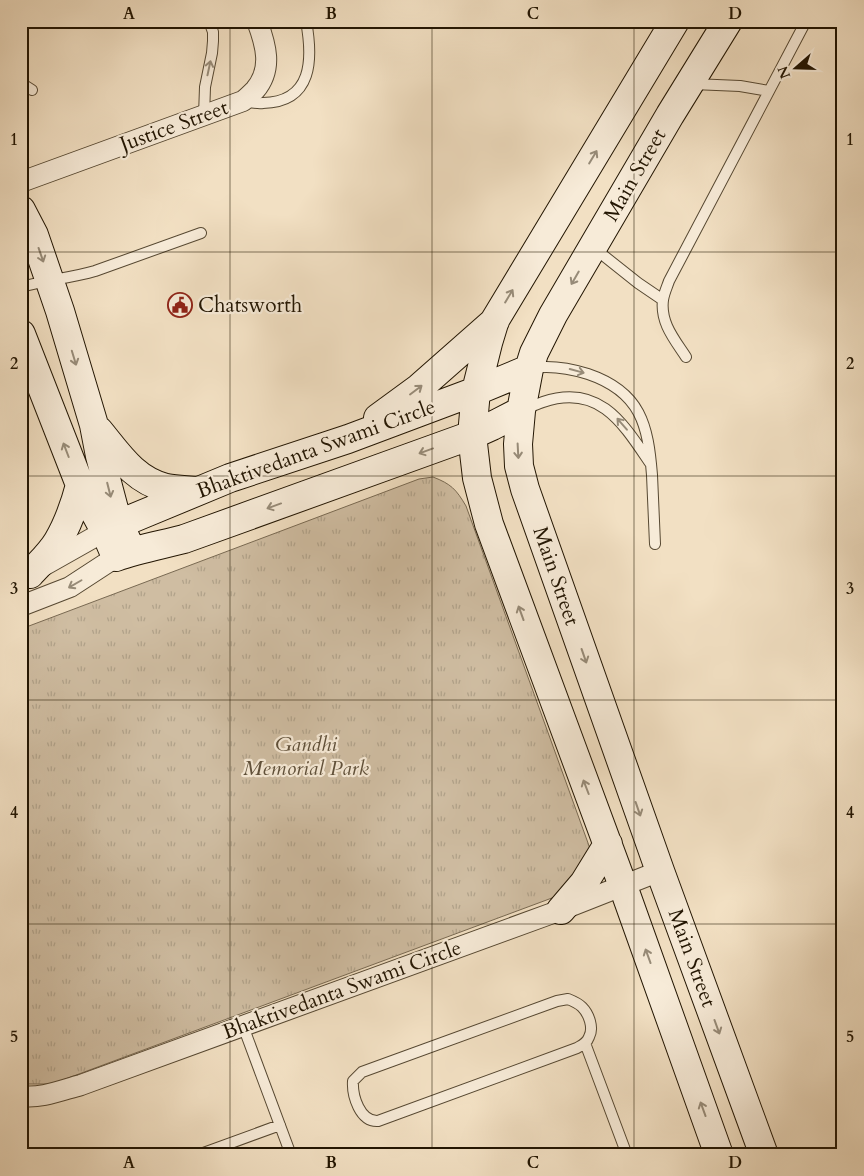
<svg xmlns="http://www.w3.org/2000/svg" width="864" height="1176" font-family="Cardo,serif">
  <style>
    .grass { fill: url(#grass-tufts); stroke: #786952 }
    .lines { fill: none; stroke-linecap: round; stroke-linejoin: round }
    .lane-casing { stroke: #564832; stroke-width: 12 }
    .street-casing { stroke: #564832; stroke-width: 22 }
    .secondary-casing { stroke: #221502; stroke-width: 30 }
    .lane { stroke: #f7ebd8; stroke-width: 10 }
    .street { stroke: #f7ebd8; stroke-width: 20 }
    .secondary { stroke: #f7ebd8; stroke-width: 28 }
    .oneway { stroke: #978b78 }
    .grid { fill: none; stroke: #221502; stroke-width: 1; stroke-opacity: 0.55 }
    .labels { text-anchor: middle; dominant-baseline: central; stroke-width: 4.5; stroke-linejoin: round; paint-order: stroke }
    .street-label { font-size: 21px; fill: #221502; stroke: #f7ebd8 }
    .poi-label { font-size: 21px; fill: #221502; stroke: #f7ebd8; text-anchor: start }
    .park-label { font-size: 21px; font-style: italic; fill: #5f503a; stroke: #f7ebd8 }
    .neatline { fill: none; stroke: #221502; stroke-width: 2 }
    .grid-label { font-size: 16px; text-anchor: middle; font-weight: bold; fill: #221502 }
  </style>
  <defs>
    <pattern id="grass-tufts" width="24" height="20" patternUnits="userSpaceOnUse" patternTransform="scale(1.25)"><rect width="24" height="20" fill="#cfbda2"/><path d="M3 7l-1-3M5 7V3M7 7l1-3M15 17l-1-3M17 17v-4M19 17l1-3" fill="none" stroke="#b1a28a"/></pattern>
  </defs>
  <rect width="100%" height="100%" fill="#f2e0c3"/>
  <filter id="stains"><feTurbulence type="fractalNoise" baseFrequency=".004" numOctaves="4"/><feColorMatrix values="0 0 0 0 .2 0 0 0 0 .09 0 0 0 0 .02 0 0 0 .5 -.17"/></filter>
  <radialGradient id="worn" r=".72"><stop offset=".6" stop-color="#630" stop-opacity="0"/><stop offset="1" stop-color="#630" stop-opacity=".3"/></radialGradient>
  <path class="grass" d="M 433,477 C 451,484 456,489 466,506 L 592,854 L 560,895 L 52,1084 L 21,1084 L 21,629 L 419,479 Z"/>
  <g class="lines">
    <defs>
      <path id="lane" d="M 21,83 L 32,90
        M 693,84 L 740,86 L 769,91
        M 244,101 C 250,102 257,104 263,103 C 313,102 313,59 306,21
        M 204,116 L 205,87 L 212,53 L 213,41 L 213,32 L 209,21
        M 594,248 L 638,283 L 663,300
        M 21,287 C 46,280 71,278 95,271 L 201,233
        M 686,357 C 675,340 660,323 663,300 C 664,293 667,287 669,281 L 806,21
        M 532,368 C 552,365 569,368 588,374 C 641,392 648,425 652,475 C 653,498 654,521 655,544
        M 525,409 C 531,407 537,404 543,402 C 599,383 623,423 650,463
        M 568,999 C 573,1001 578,1003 582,1007 C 589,1014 594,1028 589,1037 C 587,1043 582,1045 577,1048 L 378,1121 C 360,1122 352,1096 353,1081 L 362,1072 L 557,1001 Z
        M 243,1026 L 291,1155
        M 585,1043 L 627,1155
        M 198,1155 L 280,1125"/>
      <path id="street" d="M 21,182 L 243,101 C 247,98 251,94 255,90 C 273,69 266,45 257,21
        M 43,566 L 105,531
        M 21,606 L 70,587 L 116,557
        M 21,1096 C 41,1099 62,1090 81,1085 L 561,910 L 660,871"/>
      <path id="secondary" d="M 675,21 L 495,320 L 488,343 L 476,391 L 472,435 L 477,478 L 489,524 L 623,886 L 719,1155
        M 728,21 L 670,115 L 553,315 L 534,353 L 529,369 L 521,411 L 518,444 L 519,466 L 525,489 L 660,871 L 764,1155
        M 21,210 L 34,235 L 60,311 L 94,425 L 100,456 L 114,509 L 119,524 L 127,541
        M 21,334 L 80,485 L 105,531 L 116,557 C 138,549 161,545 184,539 L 472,435 L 492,426 L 521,411
        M 378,418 L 419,388 L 495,321
        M 99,431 C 118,454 134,480 166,488 C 176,490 187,490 197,491
        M 105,531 L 119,524 L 230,478 L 348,439 L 476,391 L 529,369
        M 30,574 C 40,563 51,553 58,541 C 68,524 75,504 80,485
        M 561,910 L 584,883 L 608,844"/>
    </defs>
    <use href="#lane" class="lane-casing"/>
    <use href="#street" class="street-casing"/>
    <use href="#secondary" class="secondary-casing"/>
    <use href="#lane" class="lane"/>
    <use href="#street" class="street"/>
    <use href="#secondary" class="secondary"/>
  </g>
  <defs><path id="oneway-shaft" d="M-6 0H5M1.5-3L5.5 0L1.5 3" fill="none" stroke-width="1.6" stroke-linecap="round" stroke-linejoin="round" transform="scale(1.25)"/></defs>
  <g class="oneway">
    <use href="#oneway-shaft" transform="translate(209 68) rotate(-78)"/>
    <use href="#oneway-shaft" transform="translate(593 157) rotate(-59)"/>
    <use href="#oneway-shaft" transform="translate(41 255) rotate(71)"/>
    <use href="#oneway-shaft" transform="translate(575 278) rotate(120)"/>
    <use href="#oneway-shaft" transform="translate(509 296) rotate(-59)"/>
    <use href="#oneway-shaft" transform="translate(74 358) rotate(73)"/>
    <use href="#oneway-shaft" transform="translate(577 371) rotate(15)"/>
    <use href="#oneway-shaft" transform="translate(416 390) rotate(-37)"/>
    <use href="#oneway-shaft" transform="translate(622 424) rotate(-131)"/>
    <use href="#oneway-shaft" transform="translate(66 450) rotate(-111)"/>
    <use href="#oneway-shaft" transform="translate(426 451) rotate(160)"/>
    <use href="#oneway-shaft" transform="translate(518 451) rotate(87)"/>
    <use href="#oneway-shaft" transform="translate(109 490) rotate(76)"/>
    <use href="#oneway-shaft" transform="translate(274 506) rotate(160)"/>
    <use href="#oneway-shaft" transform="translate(75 584) rotate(150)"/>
    <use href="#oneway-shaft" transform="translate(521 613) rotate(-110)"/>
    <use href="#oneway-shaft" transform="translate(584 656) rotate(71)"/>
    <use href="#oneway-shaft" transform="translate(586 787) rotate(-111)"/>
    <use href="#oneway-shaft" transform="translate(638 809) rotate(71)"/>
    <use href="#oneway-shaft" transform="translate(648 956) rotate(-110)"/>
    <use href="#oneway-shaft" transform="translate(717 1027) rotate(70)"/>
    <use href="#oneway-shaft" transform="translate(703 1109) rotate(-110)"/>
  </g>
  <path class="grid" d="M 230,21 L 230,1155M 432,21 L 432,1155M 634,21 L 634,1155M 21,252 L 843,252M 21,476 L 843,476M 21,700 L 843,700M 21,924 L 843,924"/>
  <defs>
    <symbol id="civic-ring" viewBox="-11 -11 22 22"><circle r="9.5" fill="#f7ebd8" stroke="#8f2418" stroke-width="1.5"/><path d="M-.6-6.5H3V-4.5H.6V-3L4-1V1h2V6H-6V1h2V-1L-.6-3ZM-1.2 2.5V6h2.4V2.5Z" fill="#8f2418"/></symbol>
  </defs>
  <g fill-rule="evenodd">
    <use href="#civic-ring" x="166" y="291" width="28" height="28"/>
  </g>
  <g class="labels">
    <g class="street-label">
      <text transform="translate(174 126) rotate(-20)">Justice Street</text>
      <text transform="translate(635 175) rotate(-60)">Main Street</text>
      <text transform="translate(316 449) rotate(-20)">Bhaktivedanta Swami Circle</text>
      <text transform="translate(556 576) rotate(71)">Main Street</text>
      <text transform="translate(692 958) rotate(70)">Main Street</text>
      <text transform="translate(342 990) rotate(-20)">Bhaktivedanta Swami Circle</text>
    </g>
    <g class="poi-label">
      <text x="198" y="305">Chatsworth</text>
    </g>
    <g class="park-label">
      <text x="306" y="744">Gandhi<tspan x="306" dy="24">Memorial Park</tspan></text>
    </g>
  </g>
  <rect width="864" height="1176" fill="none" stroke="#f2e0c3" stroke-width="55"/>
  <g transform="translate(796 68) rotate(250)" stroke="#f7ebd8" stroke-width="4" paint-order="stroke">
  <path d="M0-4L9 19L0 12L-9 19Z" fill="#221502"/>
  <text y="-8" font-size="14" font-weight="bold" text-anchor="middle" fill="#221502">N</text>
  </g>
  <rect x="28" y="28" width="808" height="1120" class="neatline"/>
  <g class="grid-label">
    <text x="129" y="19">A</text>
    <text x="331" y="19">B</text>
    <text x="533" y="19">C</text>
    <text x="735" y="19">D</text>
    <text x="14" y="145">1</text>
    <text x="850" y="145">1</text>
    <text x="14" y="369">2</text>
    <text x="850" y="369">2</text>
    <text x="14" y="594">3</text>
    <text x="850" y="594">3</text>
    <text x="14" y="818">4</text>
    <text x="850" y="818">4</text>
    <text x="14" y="1042">5</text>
    <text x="850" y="1042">5</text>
    <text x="129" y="1168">A</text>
    <text x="331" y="1168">B</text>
    <text x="533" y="1168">C</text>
    <text x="735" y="1168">D</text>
  </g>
  <rect width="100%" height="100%" filter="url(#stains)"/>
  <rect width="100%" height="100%" fill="url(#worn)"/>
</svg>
